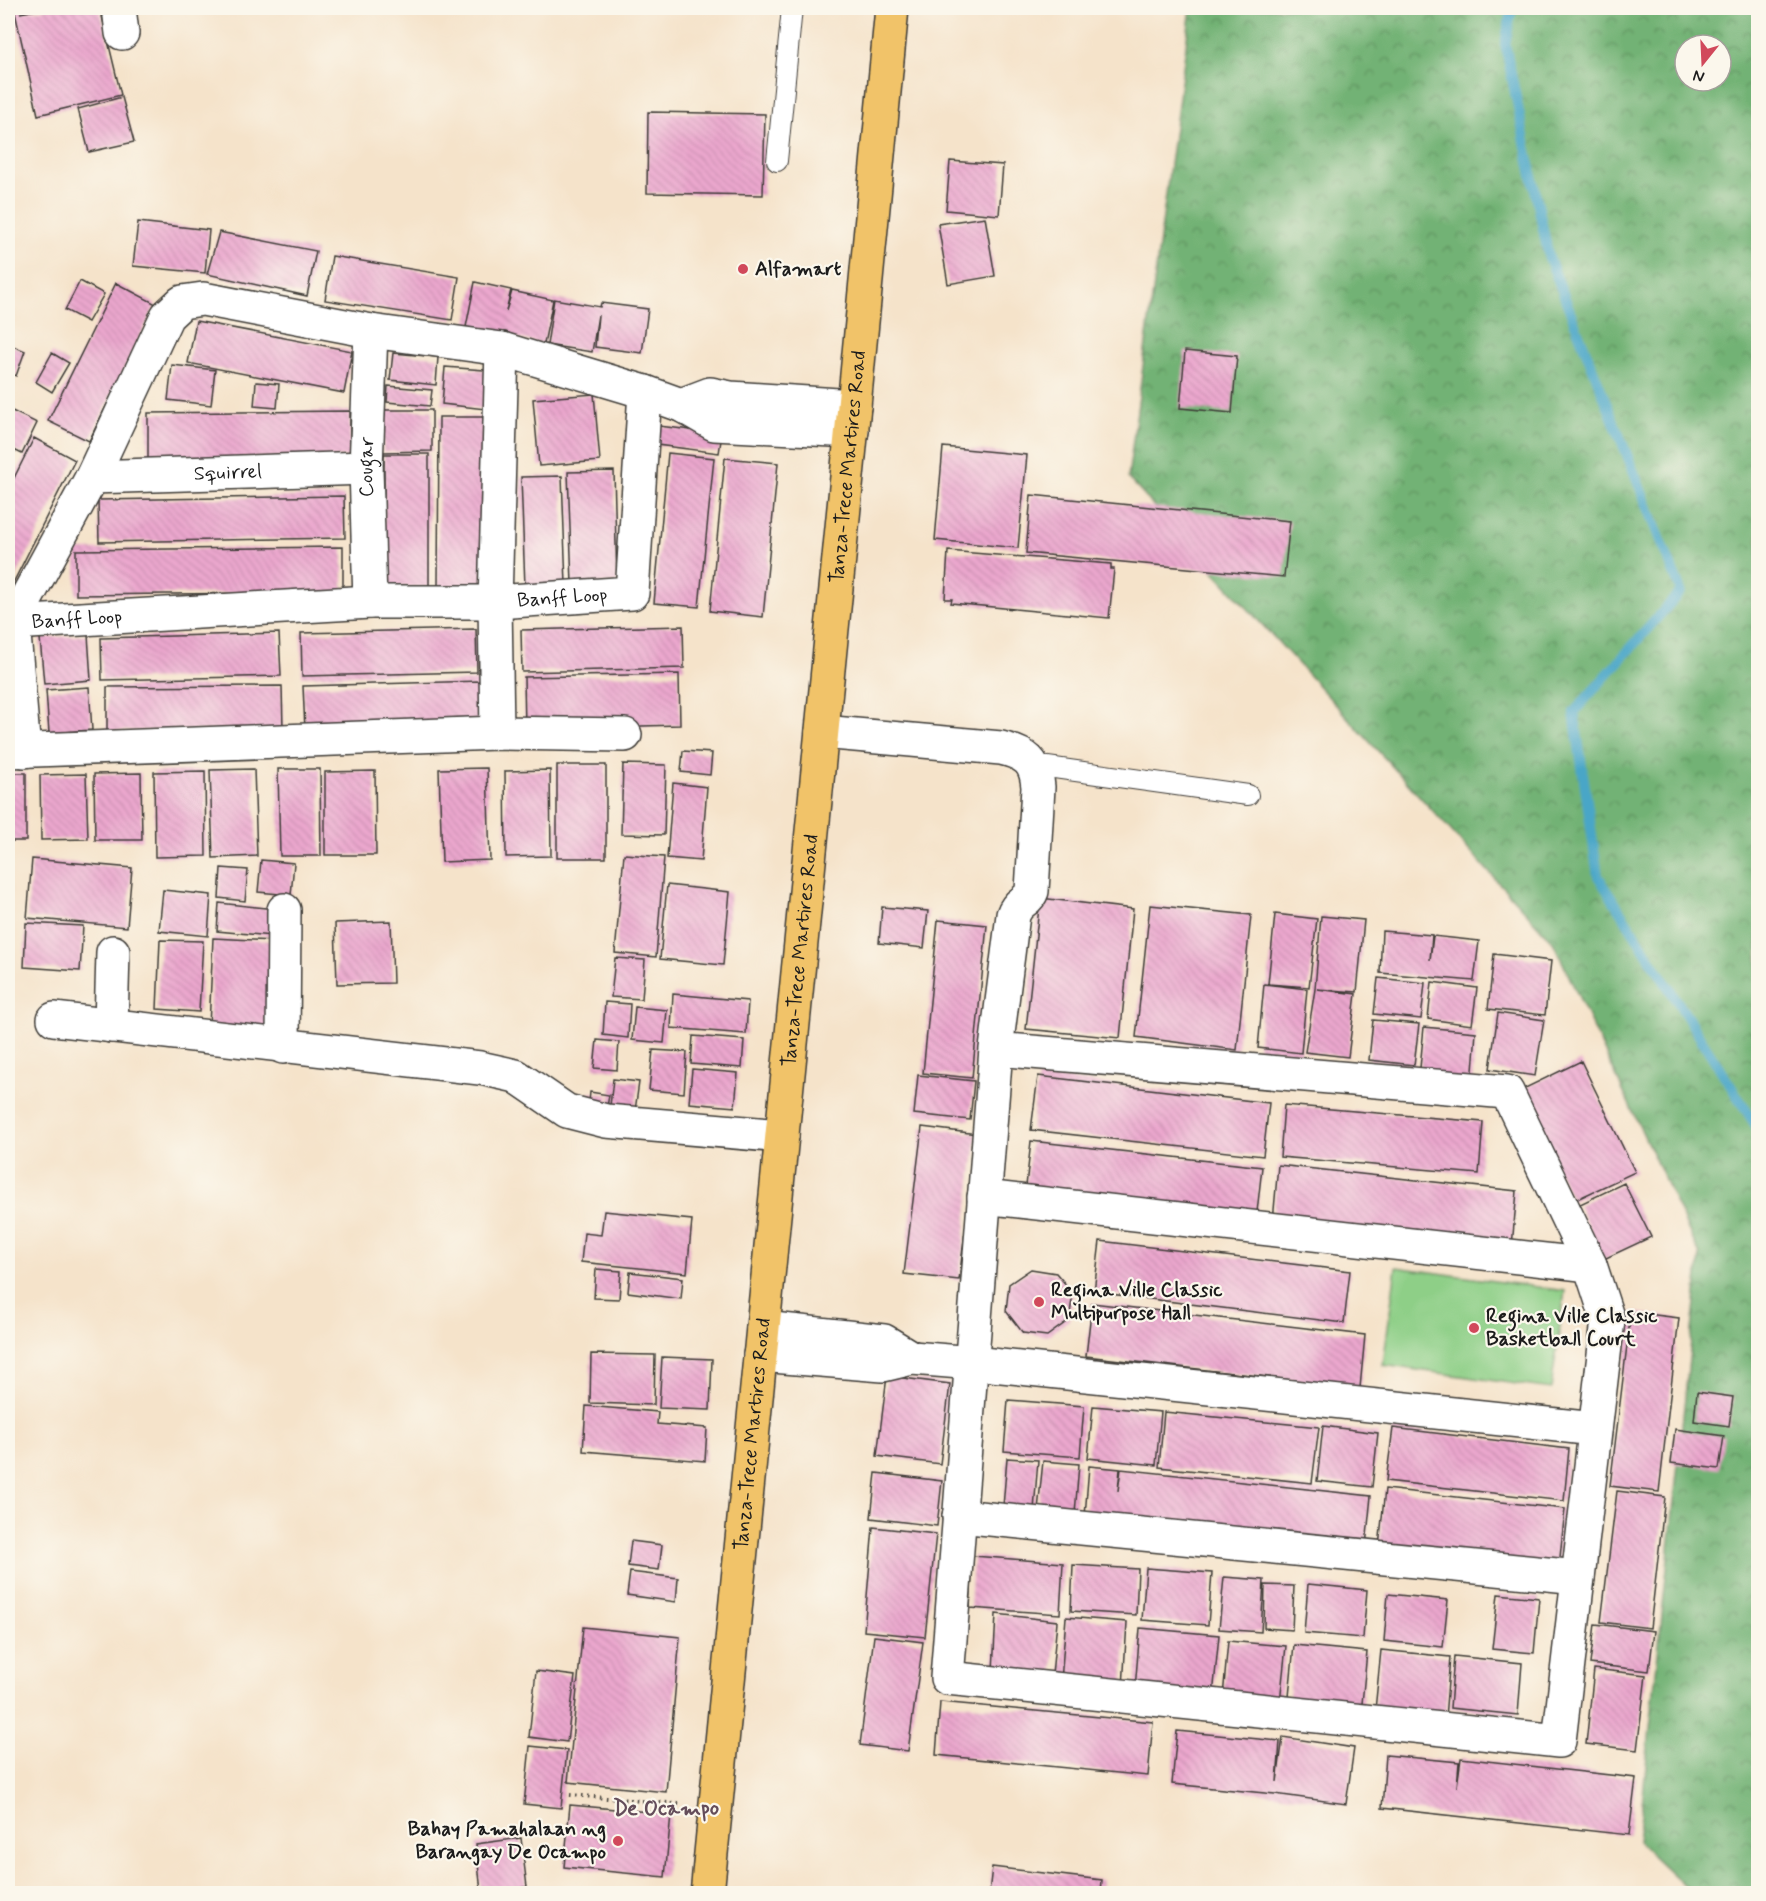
<svg xmlns="http://www.w3.org/2000/svg" width="1766" height="1901" font-family="Mynerve,sans-serif">
  <style>
    .forest { fill: url(#forest-crowns); stroke: #476748; stroke-width: 1.5; fill-rule: evenodd }
    .pitch { fill: #8ecf87; stroke: #557652; stroke-width: 1.5 }
    .lines { fill: none; stroke-linecap: round; stroke-linejoin: round }
    .stream { stroke: #48a6c7; stroke-width: 10 }
    .building { fill: url(#building-back-hatch) }
    .lane-casing { stroke: #3d3a36; stroke-width: 22 }
    .street-casing { stroke: #3d3a36; stroke-width: 36 }
    .primary-casing { stroke: #3d3a36; stroke-width: 36 }
    .path { stroke: #3d3a36; stroke-width: 4; stroke-dasharray: 1.5 4.5; stroke-linecap: butt }
    .lane { stroke: #fff; stroke-width: 20 }
    .street { stroke: #fff; stroke-width: 33 }
    .primary { stroke: #f1c369; stroke-width: 33 }
    .poi-dot { fill: #d1495b; stroke: #fbf7ec; stroke-width: 2 }
    .labels { text-anchor: middle; dominant-baseline: central; stroke-width: 4.5; stroke-linejoin: round; paint-order: stroke }
    .poi-label { font-size: 20px; font-weight: bold; fill: #1c1c1c; stroke: #fbf7ec; text-anchor: start }
    .street-label { font-size: 20px; fill: #1c1c1c; stroke: #fbf7ec }
    .quarter-label { font-size: 22px; font-weight: bold; fill: #644d5a; stroke: #fbf7ec }
  </style>
  <defs>
    <pattern id="forest-crowns" width="20" height="18" patternUnits="userSpaceOnUse" patternTransform="scale(1.5)"><rect width="20" height="18" fill="#72b274"/><path d="M2 6a3 3 0 1 1 6 0M12 15a3 3 0 1 1 6 0" fill="none" stroke="#5d905e"/></pattern>
    <pattern id="building-back-hatch" width="6" height="6" patternUnits="userSpaceOnUse" patternTransform="scale(1.5)"><rect width="6" height="6" fill="#eba7ce"/><path d="M-1 5l2 2M0 0l6 6M5-1l2 2" fill="none" stroke="#c98fb0"/></pattern>
  </defs>
  <rect width="100%" height="100%" fill="#fbf7ec"/>
  <filter id="ink" filterUnits="userSpaceOnUse"><feTurbulence type="fractalNoise" baseFrequency=".0167" numOctaves="2"/><feDisplacementMap in="SourceGraphic" scale="12" xChannelSelector="R" yChannelSelector="G"/><feConvolveMatrix kernelMatrix="1 2 1 2 8 2 1 2 1" color-interpolation-filters="sRGB"/></filter>
  <filter id="wash" filterUnits="userSpaceOnUse"><feTurbulence type="fractalNoise" baseFrequency=".008" numOctaves="4" result="noise"/><feDisplacementMap in="SourceGraphic" scale="24" xChannelSelector="R" yChannelSelector="G"/><feGaussianBlur stdDeviation="1.35" result="paint"/><feColorMatrix in="noise" values="0 0 0 0 0 0 0 0 0 0 0 0 0 0 0 0 0 1.4 0 .05"/><feComposite in="paint" operator="in"/></filter>
  <g filter="url(#wash)">
    <rect width="100%" height="100%" fill="#f5e3ca"/>
    <path class="forest" d="M 1191,8 L 1758,8 L 1758,1893 L 1692,1893 L 1638,1842 L 1700,1255 L 1553,942 L 1128,478 ZM 1685,45 L 1721,45 L 1721,81 L 1685,81 Z"/>
    <path class="pitch" d="M 1396,1267 L 1565,1291 L 1551,1389 L 1383,1365 Z"/>
    <g class="lines">
      <path class="stream" d="M 1512,8 L 1505,44 L 1549,258 L 1681,591 L 1574,712 L 1598,876 L 1758,1129"/>
    </g>
    <g id="blocks">
      <path class="building" d="M 14,8 L 38,8 L 20,13 L 47,8 L 100,8 L 121,95 L 38,115 Z
        M 122,97 L 134,142 L 89,152 L 78,109 Z
        M 648,112 L 765,114 L 763,195 L 647,193 Z
        M 950,161 L 1003,165 L 999,215 L 946,210 Z
        M 985,217 L 995,276 L 948,284 L 938,224 Z
        M 138,222 L 209,230 L 205,273 L 133,266 Z
        M 219,232 L 316,251 L 307,296 L 207,274 Z
        M 332,256 L 459,277 L 452,320 L 325,300 Z
        M 80,281 L 104,294 L 88,322 L 65,310 Z
        M 475,282 L 511,290 L 506,311 L 512,291 L 553,300 L 544,344 L 466,327 Z
        M 116,283 L 156,304 L 89,441 L 48,421 Z
        M 554,299 L 600,307 L 601,303 L 648,309 L 642,353 L 595,347 L 598,315 L 592,352 L 547,345 Z
        M 196,321 L 352,351 L 344,393 L 188,363 Z
        M 8,344 L 25,351 L 16,376 L 8,372 Z
        M 1185,351 L 1237,356 L 1232,413 L 1180,408 Z
        M 52,353 L 69,363 L 52,392 L 36,382 Z
        M 393,353 L 438,357 L 436,385 L 390,380 Z
        M 172,365 L 215,370 L 211,405 L 168,400 Z
        M 445,367 L 497,371 L 494,410 L 442,404 Z
        M 256,382 L 279,384 L 277,408 L 254,406 Z
        M 388,386 L 432,390 L 430,406 L 387,402 Z
        M 594,394 L 600,461 L 539,466 L 533,399 Z
        M 8,409 L 37,423 L 22,454 L 8,447 Z
        M 383,410 L 432,410 L 432,451 L 383,452 Z
        M 350,411 L 350,457 L 148,459 L 148,413 Z
        M 439,417 L 484,417 L 484,587 L 438,587 Z
        M 659,426 L 722,434 L 719,453 L 657,445 Z
        M 34,438 L 75,460 L 8,593 L 8,490 Z
        M 943,447 L 1027,455 L 1018,548 L 935,540 Z
        M 668,453 L 714,458 L 699,607 L 654,603 Z
        M 384,454 L 429,454 L 429,587 L 384,587 Z
        M 725,458 L 778,463 L 763,617 L 710,611 Z
        M 614,471 L 617,583 L 572,584 L 568,472 Z
        M 562,476 L 566,585 L 525,587 L 521,477 Z
        M 1031,495 L 1290,521 L 1284,577 L 1026,553 Z
        M 344,496 L 345,538 L 99,542 L 98,500 Z
        M 343,547 L 343,592 L 76,595 L 76,550 Z
        M 948,551 L 1111,564 L 1111,569 L 1114,569 L 1109,618 L 951,603 L 952,599 L 945,599 Z
        M 683,626 L 684,668 L 522,672 L 521,630 Z
        M 476,629 L 477,672 L 302,676 L 301,633 Z
        M 279,633 L 281,676 L 102,680 L 101,638 Z
        M 88,635 L 91,680 L 44,684 L 40,638 Z
        M 679,674 L 680,725 L 525,729 L 524,677 Z
        M 481,681 L 482,726 L 305,730 L 303,686 Z
        M 282,686 L 283,730 L 107,731 L 107,687 Z
        M 89,687 L 92,730 L 49,733 L 46,690 Z
        M 683,751 L 712,753 L 710,775 L 681,772 Z
        M 623,764 L 666,765 L 664,835 L 621,834 Z
        M 557,765 L 606,765 L 606,858 L 557,858 Z
        M 487,768 L 490,860 L 442,862 L 439,769 Z
        M 254,769 L 257,856 L 213,858 L 210,770 Z
        M 278,769 L 320,769 L 321,856 L 280,856 Z
        M 550,770 L 551,856 L 506,857 L 505,771 Z
        M 205,771 L 206,856 L 155,857 L 154,772 Z
        M 375,771 L 376,855 L 325,855 L 325,772 Z
        M 8,773 L 26,773 L 26,841 L 8,841 Z
        M 141,773 L 142,840 L 95,840 L 94,774 Z
        M 86,774 L 88,839 L 41,840 L 40,775 Z
        M 673,783 L 707,787 L 701,861 L 667,858 Z
        M 624,854 L 664,857 L 656,957 L 615,953 Z
        M 32,859 L 132,868 L 127,927 L 27,918 Z
        M 261,860 L 294,863 L 291,895 L 258,892 Z
        M 221,868 L 248,870 L 245,901 L 219,898 Z
        M 667,885 L 730,892 L 723,965 L 660,959 Z
        M 163,890 L 211,895 L 208,936 L 159,931 Z
        M 1040,898 L 1133,909 L 1120,1038 L 1026,1029 Z
        M 219,903 L 275,909 L 272,936 L 217,931 Z
        M 1150,905 L 1251,915 L 1237,1050 L 1136,1037 Z
        M 882,907 L 928,911 L 924,948 L 879,943 Z
        M 1275,914 L 1317,919 L 1309,987 L 1268,984 Z
        M 1321,916 L 1364,920 L 1357,992 L 1317,989 L 1356,994 L 1348,1057 L 1305,1052 L 1315,989 Z
        M 938,920 L 987,925 L 972,1078 L 923,1073 Z
        M 391,921 L 393,983 L 337,984 L 335,923 Z
        M 26,923 L 83,926 L 80,971 L 24,967 Z
        M 1382,931 L 1432,935 L 1430,960 L 1433,936 L 1479,941 L 1474,981 L 1380,973 Z
        M 213,938 L 274,941 L 270,1030 L 209,1027 Z
        M 160,940 L 203,941 L 199,1012 L 157,1009 Z
        M 1494,954 L 1551,961 L 1545,1015 L 1488,1009 Z
        M 615,958 L 645,960 L 642,999 L 611,997 Z
        M 1378,978 L 1425,983 L 1421,1019 L 1374,1014 Z
        M 1432,982 L 1477,988 L 1472,1025 L 1428,1019 Z
        M 1264,984 L 1307,989 L 1301,1053 L 1258,1048 Z
        M 673,994 L 748,1001 L 746,1034 L 671,1028 Z
        M 605,1002 L 630,1004 L 628,1038 L 603,1035 Z
        M 635,1007 L 667,1010 L 664,1043 L 632,1040 Z
        M 1498,1013 L 1544,1020 L 1535,1076 L 1490,1069 Z
        M 1373,1020 L 1419,1024 L 1414,1065 L 1369,1060 Z
        M 1424,1027 L 1476,1032 L 1472,1084 L 1419,1078 Z
        M 693,1036 L 744,1040 L 742,1068 L 691,1064 Z
        M 597,1040 L 619,1042 L 617,1070 L 594,1068 Z
        M 653,1050 L 687,1052 L 684,1093 L 649,1090 Z
        M 1581,1061 L 1635,1172 L 1573,1201 L 1519,1091 Z
        M 692,1069 L 738,1073 L 735,1107 L 689,1103 Z
        M 918,1075 L 974,1081 L 970,1120 L 914,1114 Z
        M 1038,1076 L 1269,1103 L 1263,1156 L 1031,1130 Z
        M 613,1079 L 639,1082 L 634,1118 L 609,1115 Z
        M 590,1092 L 609,1095 L 606,1113 L 588,1111 Z
        M 1284,1105 L 1483,1122 L 1479,1174 L 1280,1157 Z
        M 922,1127 L 977,1134 L 959,1280 L 904,1274 Z
        M 1031,1141 L 1262,1167 L 1256,1221 L 1025,1195 Z
        M 1278,1165 L 1517,1191 L 1512,1246 L 1273,1221 Z
        M 1624,1183 L 1651,1237 L 1604,1259 L 1578,1205 Z
        M 604,1211 L 692,1220 L 687,1273 L 581,1262 L 584,1233 L 601,1235 Z
        M 1100,1241 L 1350,1271 L 1344,1323 L 1094,1292 Z
        M 596,1269 L 621,1271 L 619,1299 L 594,1298 Z
        M 1031,1269 L 1056,1273 L 1073,1293 L 1069,1320 L 1047,1336 L 1023,1333 L 1006,1311 L 1009,1284 Z
        M 630,1272 L 683,1278 L 681,1299 L 628,1292 Z
        M 1092,1303 L 1365,1335 L 1360,1388 L 1086,1356 Z
        M 1631,1312 L 1679,1318 L 1659,1492 L 1610,1486 Z
        M 591,1354 L 655,1355 L 654,1405 L 590,1403 Z
        M 662,1357 L 712,1359 L 710,1410 L 659,1408 Z
        M 887,1376 L 950,1384 L 940,1464 L 877,1456 Z
        M 1697,1392 L 1733,1397 L 1729,1426 L 1694,1421 Z
        M 1008,1400 L 1084,1406 L 1080,1457 L 1004,1451 Z
        M 586,1406 L 658,1412 L 657,1424 L 707,1428 L 705,1461 L 583,1451 Z
        M 1093,1406 L 1161,1412 L 1156,1465 L 1088,1458 Z
        M 1164,1412 L 1319,1427 L 1312,1483 L 1159,1467 Z
        M 1323,1426 L 1378,1433 L 1372,1487 L 1317,1481 Z
        M 1393,1428 L 1569,1449 L 1564,1501 L 1386,1481 Z
        M 1675,1429 L 1724,1436 L 1719,1469 L 1671,1463 Z
        M 1007,1458 L 1038,1460 L 1034,1510 L 1003,1507 Z
        M 1043,1461 L 1079,1464 L 1075,1514 L 1038,1510 Z
        M 1089,1466 L 1120,1469 L 1118,1491 L 1121,1469 L 1371,1496 L 1366,1546 L 1085,1516 Z
        M 876,1473 L 942,1481 L 937,1526 L 871,1518 Z
        M 1385,1489 L 1565,1509 L 1559,1567 L 1379,1547 Z
        M 1617,1491 L 1665,1497 L 1650,1628 L 1601,1622 Z
        M 873,1527 L 936,1534 L 925,1637 L 864,1631 Z
        M 631,1541 L 662,1545 L 659,1570 L 628,1566 Z
        M 973,1556 L 1063,1563 L 1060,1614 L 970,1608 Z
        M 1073,1565 L 1138,1569 L 1136,1615 L 1071,1611 Z
        M 1146,1568 L 1212,1573 L 1208,1625 L 1142,1620 Z
        M 630,1572 L 678,1578 L 676,1602 L 627,1595 Z
        M 1224,1577 L 1264,1580 L 1261,1632 L 1219,1629 Z
        M 1308,1584 L 1367,1590 L 1363,1638 L 1304,1633 Z
        M 1265,1585 L 1294,1586 L 1292,1630 L 1264,1628 Z
        M 1388,1594 L 1448,1600 L 1443,1647 L 1384,1641 Z
        M 1498,1594 L 1539,1598 L 1534,1653 L 1492,1649 Z
        M 996,1614 L 1057,1621 L 1052,1675 L 993,1671 Z
        M 1066,1617 L 1127,1622 L 1123,1687 L 1061,1681 Z
        M 1595,1624 L 1654,1631 L 1649,1671 L 1590,1664 Z
        M 583,1627 L 680,1637 L 666,1792 L 568,1782 Z
        M 1140,1628 L 1219,1635 L 1213,1696 L 1135,1689 Z
        M 874,1636 L 923,1642 L 908,1751 L 860,1745 Z
        M 1228,1641 L 1286,1646 L 1280,1702 L 1223,1697 Z
        M 1294,1645 L 1367,1652 L 1361,1714 L 1288,1707 Z
        M 1381,1650 L 1450,1657 L 1445,1718 L 1375,1710 Z
        M 1454,1656 L 1522,1663 L 1518,1715 L 1450,1708 Z
        M 1594,1669 L 1646,1675 L 1637,1750 L 1586,1744 Z
        M 536,1671 L 575,1676 L 567,1742 L 529,1737 Z
        M 940,1702 L 1153,1722 L 1148,1776 L 936,1755 Z
        M 1177,1731 L 1280,1741 L 1277,1782 L 1283,1737 L 1354,1748 L 1346,1804 L 1275,1794 L 1172,1784 Z
        M 530,1746 L 567,1750 L 561,1808 L 524,1804 Z
        M 1386,1755 L 1459,1762 L 1457,1787 L 1461,1758 L 1636,1778 L 1629,1835 L 1382,1808 Z
        M 570,1805 L 671,1814 L 665,1877 L 564,1867 Z
        M 521,1838 L 527,1887 L 481,1892 L 476,1844 Z
        M 992,1867 L 1102,1880 L 1101,1893 L 989,1893 Z
        M 264,1889 L 291,1892 L 291,1893 L 264,1893 Z"/>
    </g>
  </g>
  <g filter="url(#ink)">
    <use href="#blocks" fill-opacity="0" stroke="#3d3a36" stroke-width="1.5"/>
    <g class="lines">
      <defs>
        <path id="lane" d="M 777,161 L 792,8
          M 1033,765 L 1248,795"/>
        <g id="street">
          <path d="M 119,8 L 122,33"/>
          <path d="M 681,405 L 710,394 L 730,398 L 854,406"/>
          <path id="s1" d="M 92,477 L 366,468"/>
          <path id="s2" d="M 370,602 L 366,468 L 371,331"/>
          <path d="M 13,623 L 92,477 L 167,316 L 182,302 L 203,299 L 371,331 L 502,349 L 645,392 L 681,405 L 714,424 L 852,431"/>
          <path id="s3" d="M 13,623 L 370,602 L 495,602 L 632,593 L 645,392"/>
          <path d="M 13,623 L 24,751"/>
          <path d="M 822,732 L 1001,748 C 1026,754 1036,761 1038,787 L 1032,891 C 1028,903 1018,900 1013,915 L 996,1049 L 947,1678 L 1559,1741 L 1608,1320 L 1590,1265 L 1507,1092 L 996,1049"/>
          <path d="M 497,733 L 495,602 L 502,349"/>
          <path d="M 8,751 L 497,733 L 625,735"/>
          <path d="M 54,1019 L 480,1068 L 516,1076 L 567,1111 L 606,1121 L 782,1136"/>
          <path d="M 111,1026 L 113,952"/>
          <path d="M 283,1047 L 284,910"/>
          <path d="M 984,1197 L 1590,1265"/>
          <path d="M 763,1328 L 884,1341 L 912,1358"/>
          <path d="M 760,1355 L 883,1365 L 912,1358 L 973,1363 L 1595,1429"/>
          <path d="M 959,1516 L 1578,1577"/>
        </g>
        <g id="primary">
          <path id="s4" d="M 707,1894 L 854,406 L 892,8"/>
        </g>
      </defs>
      <use href="#lane" class="lane-casing"/>
      <use href="#street" class="street-casing"/>
      <use href="#primary" class="primary-casing"/>
      <path class="path" d="M 570,1795 L 680,1804"/>
      <use href="#lane" class="lane"/>
      <use href="#street" class="street"/>
      <use href="#primary" class="primary"/>
    </g>
  </g>
  <g class="poi-dot">
    <circle cx="743" cy="269" r="6"/>
    <circle cx="1039" cy="1302" r="6"/>
    <circle cx="1474" cy="1328" r="6"/>
    <circle cx="618" cy="1841" r="6"/>
  </g>
  <g class="labels">
    <g class="poi-label">
      <text x="755" y="269">Alfamart</text>
      <text x="1051" y="1290">Regina Ville Classic<tspan x="1051" dy="23">Multipurpose Hall</tspan></text>
      <text x="1486" y="1316">Regina Ville Classic<tspan x="1486" dy="23">Basketball Court</tspan></text>
      <text x="606" y="1829" text-anchor="end">Bahay Pamahalaan ng<tspan x="606" dy="23">Barangay De Ocampo</tspan></text>
    </g>
    <g class="street-label">
      <text stroke="none"><textPath href="#s2" startOffset="135">Cougar</textPath></text>
      <text stroke="none"><textPath href="#s4" startOffset="1434">Tanza-Trece Martires Road</textPath></text>
      <text stroke="none"><textPath href="#s1" startOffset="136">Squirrel</textPath></text>
      <text stroke="none"><textPath href="#s3" startOffset="550">Banff Loop</textPath></text>
      <text stroke="none"><textPath href="#s3" startOffset="64">Banff Loop</textPath></text>
      <text stroke="none"><textPath href="#s4" startOffset="948">Tanza-Trece Martires Road</textPath></text>
      <text stroke="none"><textPath href="#s4" startOffset="462">Tanza-Trece Martires Road</textPath></text>
    </g>
    <g class="quarter-label">
      <text x="666" y="1809">De Ocampo</text>
    </g>
  </g>
  <rect width="1766" height="1901" fill="none" stroke="#fbf7ec" stroke-width="30"/>
  <g transform="translate(1703 63) rotate(198)"><circle r="28" fill="#fbf7ec" stroke="#a29f99" stroke-width="1.5"/>
  <path d="M0-4.5L10 22L0 15L-10 22Z" fill="#d1495b"/>
  <text y="-9" font-size="16" font-weight="bold" text-anchor="middle" fill="#1c1c1c">N</text>
  </g>
</svg>
